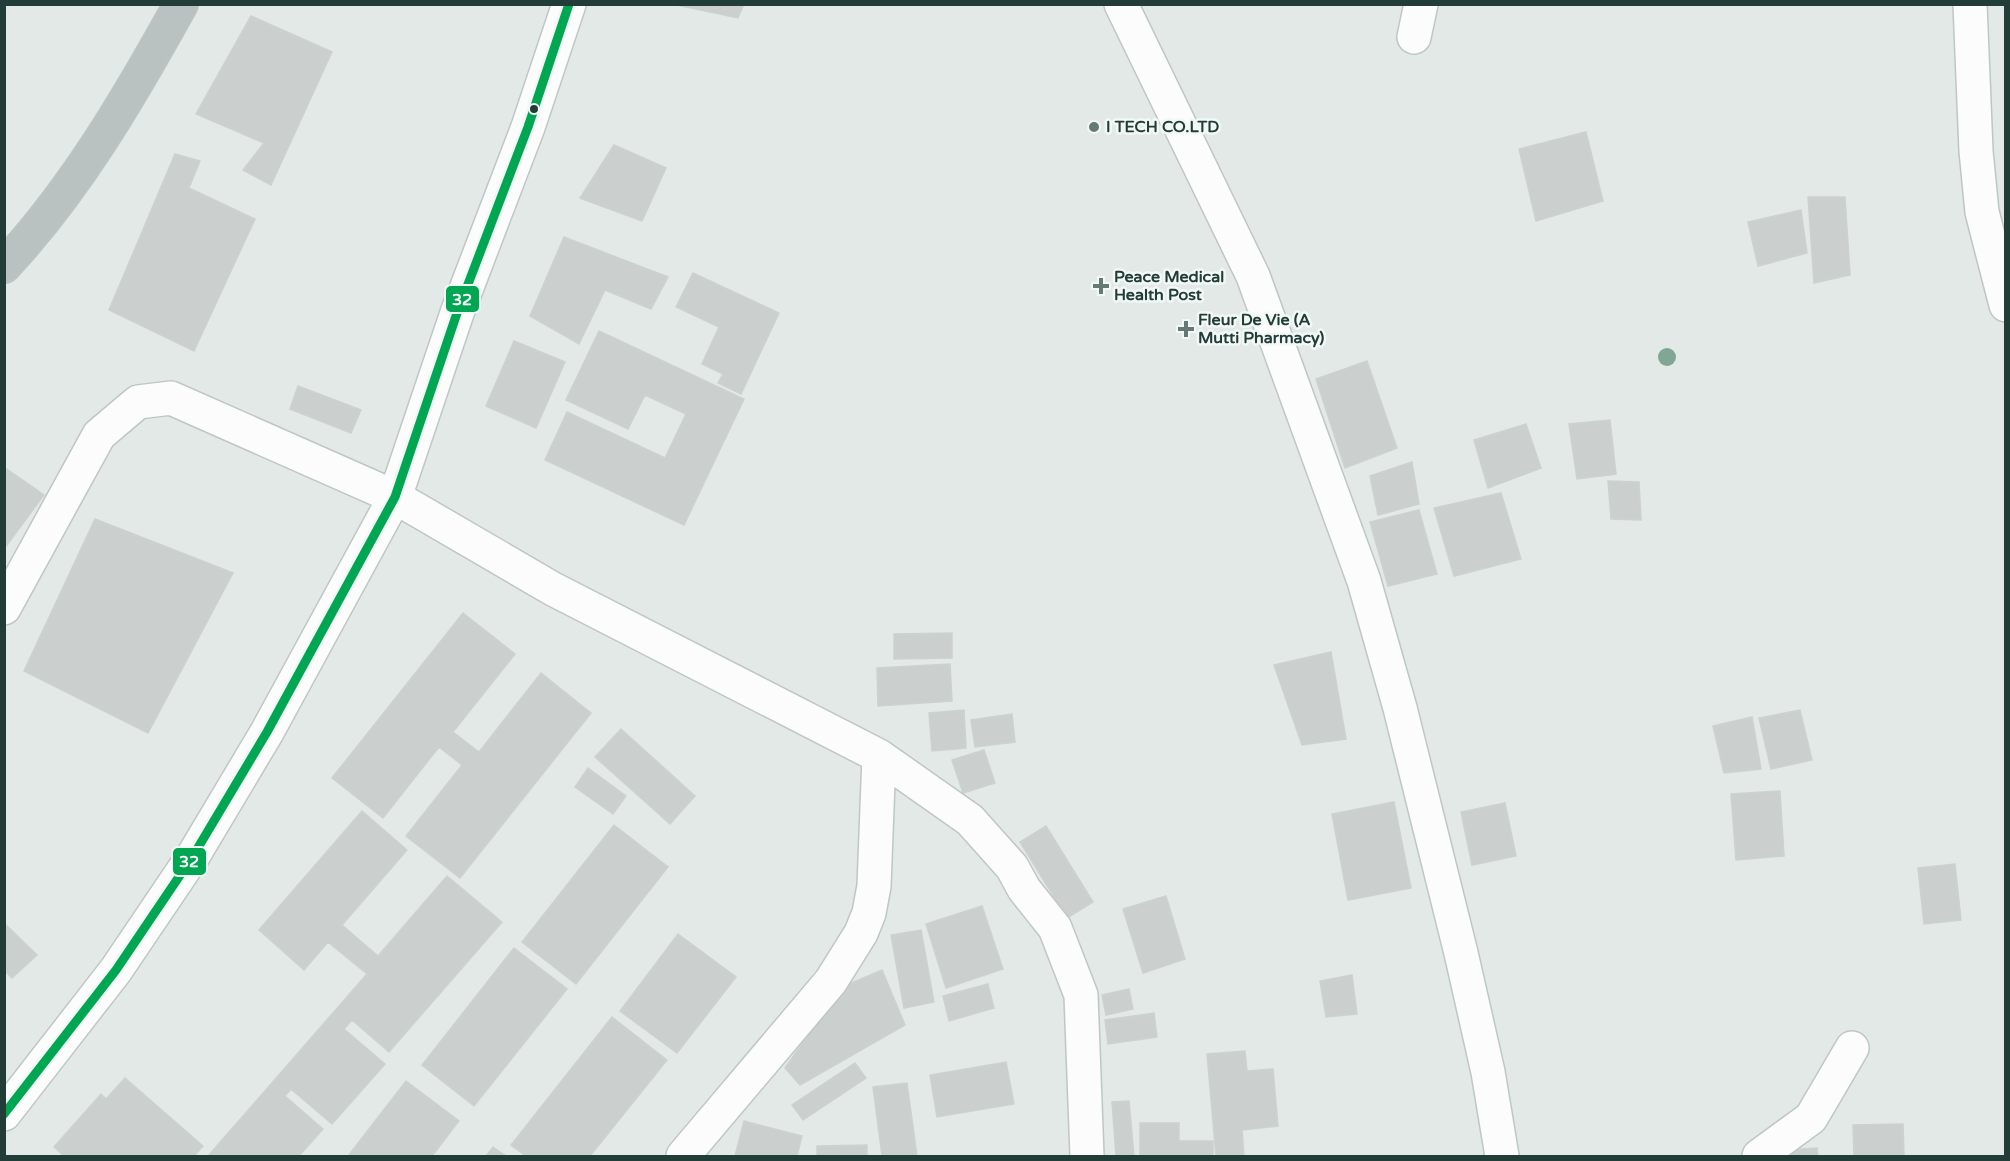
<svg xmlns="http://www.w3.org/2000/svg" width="2010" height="1161" font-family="'Varela Round',sans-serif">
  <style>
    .building { fill: #cbd0ce; stroke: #ccd2d0; stroke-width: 1.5 }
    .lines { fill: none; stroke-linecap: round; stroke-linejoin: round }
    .street-casing { stroke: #c0c6c4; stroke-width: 36 }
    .secondary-casing { stroke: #bfc7c4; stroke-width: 36 }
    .highway-casing { stroke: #bcc5c3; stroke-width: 36 }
    .street { stroke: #fbfcfb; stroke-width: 33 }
    .secondary { stroke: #fbfcfb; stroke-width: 33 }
    .highway { stroke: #bac2c1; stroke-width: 33 }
    .bus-1-casing { stroke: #f2f8f6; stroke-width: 14 }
    .bus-1 { stroke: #00a651; stroke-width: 9 }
    .tree { fill: #7fa793 }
    .bus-dot { fill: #223c37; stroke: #f2f8f6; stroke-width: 2 }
    .poi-dot { fill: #667975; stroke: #f2f8f6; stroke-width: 2 }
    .labels { text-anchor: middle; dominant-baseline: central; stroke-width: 5; stroke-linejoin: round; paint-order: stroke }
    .poi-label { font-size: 16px; font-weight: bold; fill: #223c37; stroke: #f2f8f6; text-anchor: start }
    .line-badge { stroke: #f2f8f6; stroke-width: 2 }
    .badge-label { font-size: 16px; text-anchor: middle; font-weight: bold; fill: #fff }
  </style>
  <rect width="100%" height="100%" fill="#e3e9e7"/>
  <path class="building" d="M 672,4 L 744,4 L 738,18 Z
    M 251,16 L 332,52 L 271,185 L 243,170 L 264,143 L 196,114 Z
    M 1586,132 L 1603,201 L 1536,221 L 1519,149 Z
    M 614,145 L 666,168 L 642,221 L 580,198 Z
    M 175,154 L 200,161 L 189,188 L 255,219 L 194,351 L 109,310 Z
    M 1808,197 L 1845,197 L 1850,275 L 1814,283 Z
    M 1801,210 L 1807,253 L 1758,266 L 1748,222 Z
    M 564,237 L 668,277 L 651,309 L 605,290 L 579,344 L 530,316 Z
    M 693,273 L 779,313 L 741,394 L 718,383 L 723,374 L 702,364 L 719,327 L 676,307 Z
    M 599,331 L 744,399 L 684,525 L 545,460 L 567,412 L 665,458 L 686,414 L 645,395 L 628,429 L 566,400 Z
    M 514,341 L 565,362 L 536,428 L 486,406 Z
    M 1367,361 L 1397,448 L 1345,468 L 1316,379 Z
    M 298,386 L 361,410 L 351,433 L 290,409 Z
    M 1610,420 L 1616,474 L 1577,479 L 1569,424 Z
    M 1526,424 L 1541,468 L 1488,488 L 1474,440 Z
    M 1412,462 L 1419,504 L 1378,515 L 1370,476 Z
    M 4,467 L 44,495 L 4,549 Z
    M 1608,481 L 1639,482 L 1641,520 L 1611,519 Z
    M 1501,493 L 1521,559 L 1454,576 L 1434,508 Z
    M 1419,510 L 1437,574 L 1388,586 L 1370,522 Z
    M 95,519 L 233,573 L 148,733 L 24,671 Z
    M 463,613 L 515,654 L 453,732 L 479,752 L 541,673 L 591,713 L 460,878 L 406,836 L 462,765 L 439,747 L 383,818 L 332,778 Z
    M 952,633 L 952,658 L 894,659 L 894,634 Z
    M 1331,652 L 1346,739 L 1302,745 L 1274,665 Z
    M 950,664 L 952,701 L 878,706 L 877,668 Z
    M 964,710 L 966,748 L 932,751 L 929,713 Z
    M 1800,710 L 1812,760 L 1771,769 L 1759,718 Z
    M 1012,714 L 1015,742 L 975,747 L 971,720 Z
    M 1752,717 L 1761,769 L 1724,773 L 1713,726 Z
    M 621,729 L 695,796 L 670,824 L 595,757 Z
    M 984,750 L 995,783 L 963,793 L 952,760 Z
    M 588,768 L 626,796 L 613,814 L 575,787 Z
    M 1780,791 L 1784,856 L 1736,860 L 1731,794 Z
    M 1394,802 L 1411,888 L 1348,900 L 1332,814 Z
    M 1505,803 L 1516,856 L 1472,865 L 1461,812 Z
    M 362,811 L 407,850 L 342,925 L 378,956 L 447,876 L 502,922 L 389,1052 L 352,1020 L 344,1029 L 385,1064 L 332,1124 L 291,1089 L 285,1096 L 323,1129 L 299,1156 L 208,1156 L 367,974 L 328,942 L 304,970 L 259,930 Z
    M 614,825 L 668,867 L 576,984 L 522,942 Z
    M 1046,826 L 1093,902 L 1067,918 L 1020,842 Z
    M 1955,864 L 1961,920 L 1924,924 L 1918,868 Z
    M 1166,896 L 1185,959 L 1143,973 L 1123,909 Z
    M 982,906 L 1003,969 L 946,988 L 926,924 Z
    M 4,923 L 37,955 L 12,978 L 4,970 Z
    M 921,930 L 934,1002 L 904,1008 L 891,935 Z
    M 678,934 L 736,977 L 677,1053 L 620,1011 Z
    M 514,948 L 567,989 L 474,1106 L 422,1065 Z
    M 882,970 L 905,1025 L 800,1085 L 785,1068 L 842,987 Z
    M 1352,975 L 1357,1014 L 1326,1017 L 1320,981 Z
    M 988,984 L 994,1008 L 949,1021 L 943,996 Z
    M 1129,989 L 1133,1009 L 1106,1015 L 1102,995 Z
    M 1154,1013 L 1157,1037 L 1108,1044 L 1105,1020 Z
    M 612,1017 L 667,1060 L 590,1156 L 526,1156 L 511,1145 Z
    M 1245,1051 L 1247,1071 L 1273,1069 L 1278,1126 L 1242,1130 L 1244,1156 L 1216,1156 L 1207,1054 Z
    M 1006,1062 L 1014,1104 L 937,1117 L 930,1075 Z
    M 855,1063 L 866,1078 L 803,1120 L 792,1105 Z
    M 125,1078 L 203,1146 L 194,1156 L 64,1156 L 54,1147 L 101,1094 L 106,1099 Z
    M 406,1081 L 459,1121 L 432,1156 L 348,1156 Z
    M 907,1083 L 917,1156 L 882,1156 L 873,1087 Z
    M 1129,1101 L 1134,1156 L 1116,1156 L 1112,1102 Z
    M 744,1121 L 802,1136 L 797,1156 L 735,1156 Z
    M 1140,1123 L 1179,1123 L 1179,1141 L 1213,1141 L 1213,1156 L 1140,1156 Z
    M 1903,1124 L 1904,1156 L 1854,1156 L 1853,1125 Z
    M 867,1145 L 867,1156 L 817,1156 L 817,1146 Z
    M 493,1147 L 506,1156 L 486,1156 Z
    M 1817,1148 L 1818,1156 L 1777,1156 L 1776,1151 Z"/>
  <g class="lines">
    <defs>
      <path id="street" d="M 1121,4 L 1253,276 L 1364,581 L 1400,708 L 1461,953 L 1488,1072 L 1502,1156
        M 1970,4 L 1976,151 L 1982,212 L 2006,305
        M 1414,37 L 1421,4
        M 4,608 L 99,435 L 138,402 L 171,398 L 395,497 L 553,589 L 879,756 L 970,820 L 1012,867 L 1024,889 L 1055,928 L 1081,995 L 1087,1156
        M 683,1156 L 831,981 L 861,933 L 869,913 L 874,886 L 879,756
        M 1759,1156 L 1811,1118 L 1852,1048"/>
      <path id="secondary" d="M 4,1114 L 116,970 L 193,856 L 267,732 L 395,497 L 457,313 L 528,127 L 569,4"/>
      <path id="highway" d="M 4,266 C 76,189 130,96 181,4"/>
    </defs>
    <use href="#street" class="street-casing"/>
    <use href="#secondary" class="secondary-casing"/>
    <use href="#highway" class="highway-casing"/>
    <use href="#street" class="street"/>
    <use href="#secondary" class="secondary"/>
    <use href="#highway" class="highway"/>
    <defs>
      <path id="bus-1" d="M 4,1114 L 116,970 L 193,856 L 267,732 L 395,497 L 457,313 L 528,127 L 569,4"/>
    </defs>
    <use href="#bus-1" class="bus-1-casing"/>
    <use href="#bus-1" class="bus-1"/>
  </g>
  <circle class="tree" cx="1667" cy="357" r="9"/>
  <circle class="bus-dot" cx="534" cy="109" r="5"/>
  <g class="poi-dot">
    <circle cx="1094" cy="127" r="6"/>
    <path d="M1098 277h6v6h6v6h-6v6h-6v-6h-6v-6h6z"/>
    <path d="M1183 320h6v6h6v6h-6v6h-6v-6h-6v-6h6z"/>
  </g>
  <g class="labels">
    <g class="poi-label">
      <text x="1106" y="127">I TECH CO.LTD</text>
      <text x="1114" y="277">Peace Medical<tspan x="1114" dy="18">Health Post</tspan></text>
      <text x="1198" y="320">Fleur De Vie (A<tspan x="1198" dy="18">Mutti Pharmacy)</tspan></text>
    </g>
  </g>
  <g class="line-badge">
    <rect x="445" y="285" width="35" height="28" rx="6" fill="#00a651"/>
    <rect x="172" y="847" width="35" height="29" rx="6" fill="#00a651"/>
  </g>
  <g class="badge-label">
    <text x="462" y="305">32</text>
    <text x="189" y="867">32</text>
  </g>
  <rect width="2010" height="1161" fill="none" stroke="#223c37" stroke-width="12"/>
</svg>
